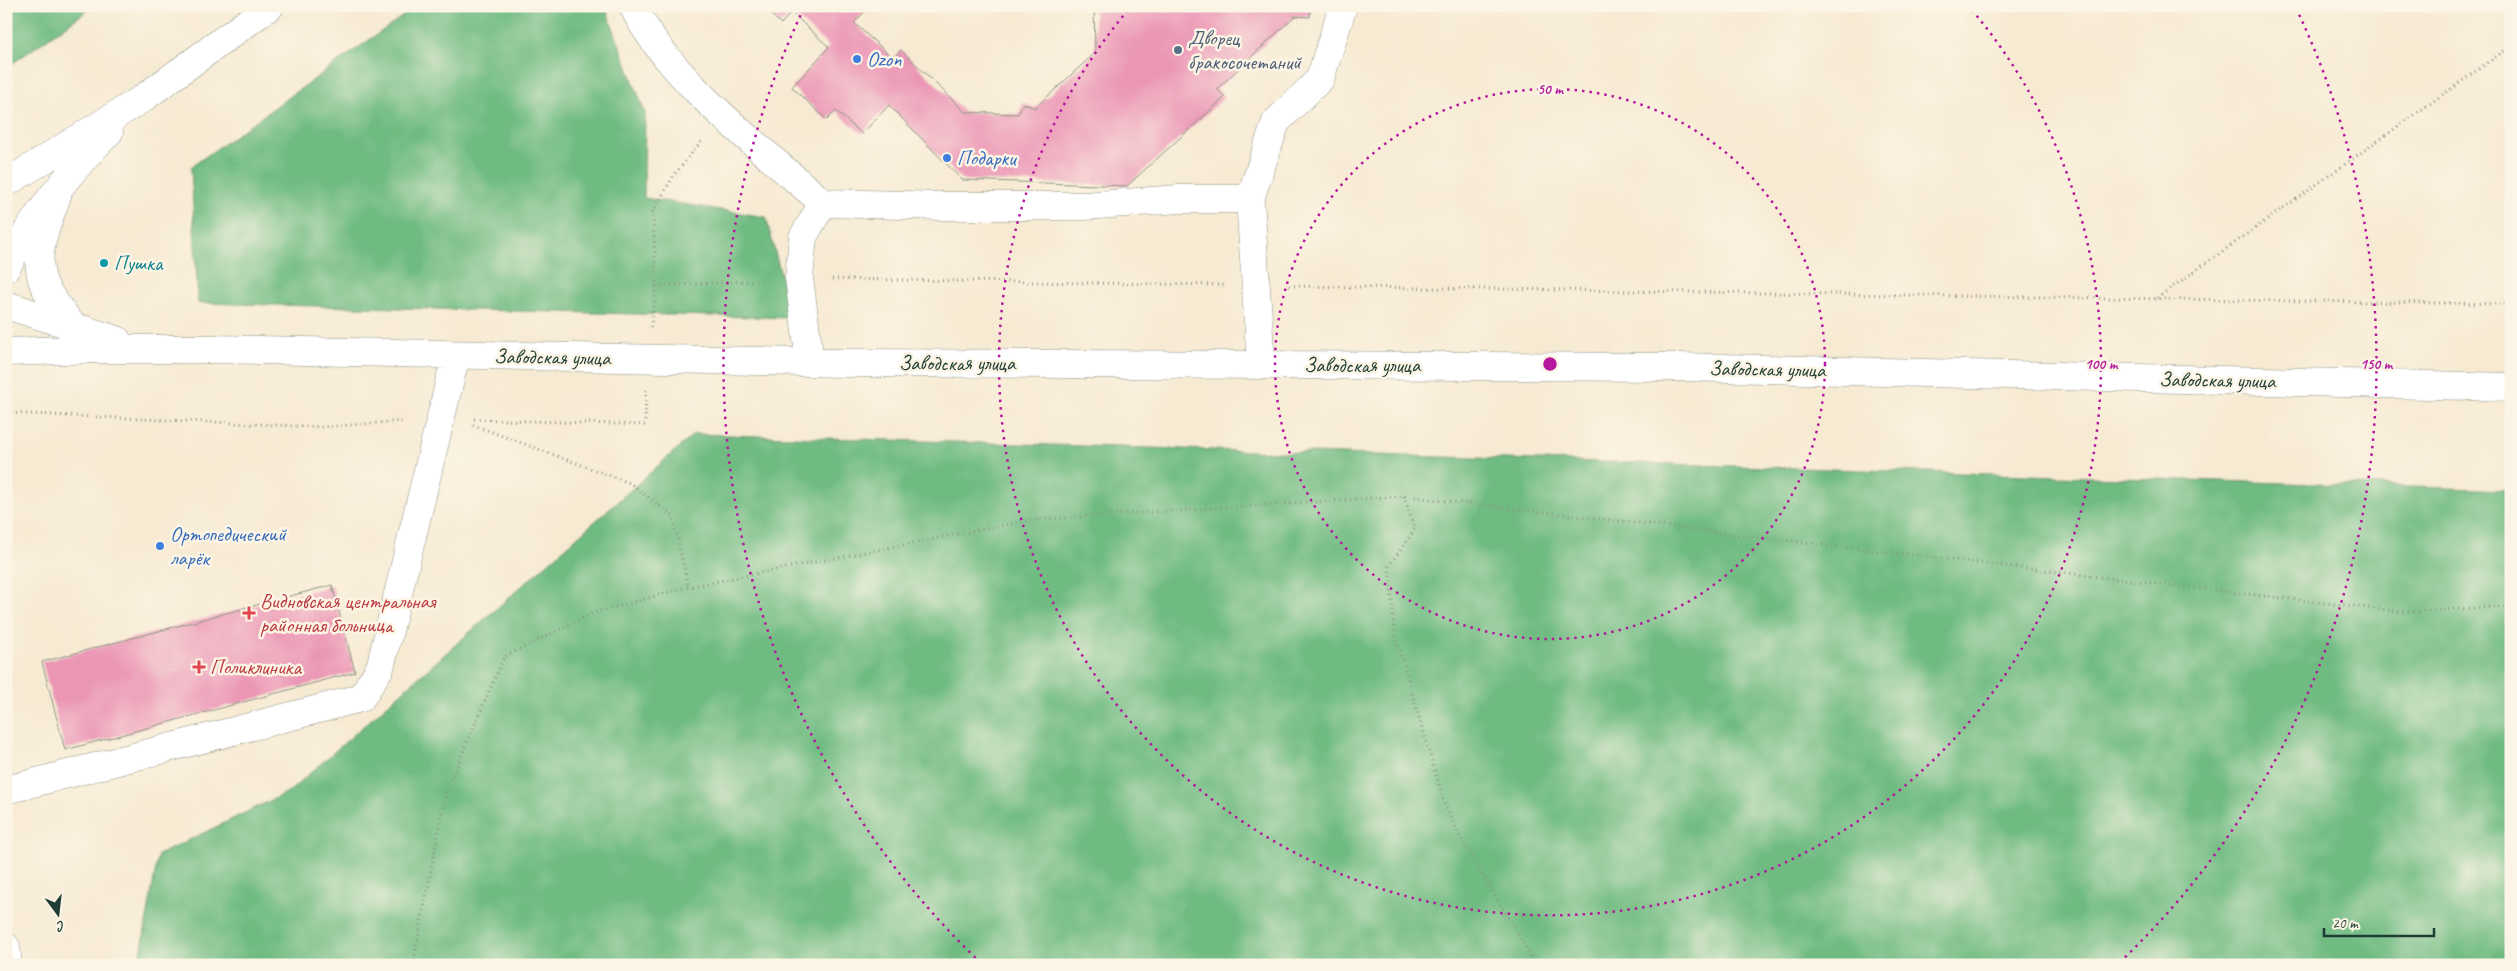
<svg xmlns="http://www.w3.org/2000/svg" width="2517" height="971" font-family="Caveat,sans-serif">
  <style>
    .forest { fill: #70bb82; stroke: #487c5b }
    .building { fill: #eb96b5 }
    .lines { fill: none; stroke-linecap: round; stroke-linejoin: round }
    .minor-casing { stroke: #8b9484; stroke-width: 29 }
    .major-casing { stroke: #8b9484; stroke-width: 29 }
    .path { stroke: #8b9484; stroke-width: 3; stroke-dasharray: 1 4; stroke-linecap: butt }
    .minor { stroke: #fff; stroke-width: 28 }
    .major { stroke: #fff; stroke-width: 28 }
    .ring { fill: none; stroke: #b5179e; stroke-width: 2.5; stroke-dasharray: 2.5 5 }
    .service-dot { fill: #5c6f8a; stroke: #fcf5e5; stroke-width: 2 }
    .shop-dot { fill: #3f7fe0; stroke: #fcf5e5; stroke-width: 2 }
    .culture-dot { fill: #0f9aa8; stroke: #fcf5e5; stroke-width: 2 }
    .health-dot { fill: #e0444e; stroke: #fcf5e5; stroke-width: 2 }
    .labels { text-anchor: middle; dominant-baseline: central; stroke-width: 5; stroke-linejoin: round; paint-order: stroke }
    .service-label { font-size: 21px; fill: #4e5e75; stroke: #fcf5e5; text-anchor: start }
    .shop-label { font-size: 21px; fill: #366cbe; stroke: #fcf5e5; text-anchor: start }
    .culture-label { font-size: 21px; fill: #0d838f; stroke: #fcf5e5; text-anchor: start }
    .street-label { font-size: 21px; fill: #1f3d34; stroke: #fcf5e5 }
    .health-label { font-size: 21px; fill: #be3a42; stroke: #fcf5e5; text-anchor: start }
    .centre { fill: #b5179e; stroke: #fcf5e5; stroke-width: 2.5 }
    .ring-label { font-size: 15px; text-anchor: middle; font-weight: bold; fill: #b5179e; stroke: #fcf5e5; stroke-width: 5; stroke-linejoin: round; paint-order: stroke }
  </style>
  <rect width="100%" height="100%" fill="#fcf5e5"/>
  <filter id="ink" filterUnits="userSpaceOnUse"><feTurbulence type="fractalNoise" baseFrequency=".02" numOctaves="2"/><feDisplacementMap in="SourceGraphic" scale="10" xChannelSelector="R" yChannelSelector="G"/><feConvolveMatrix kernelMatrix="1 2 1 2 8 2 1 2 1" color-interpolation-filters="sRGB"/></filter>
  <filter id="wash" filterUnits="userSpaceOnUse"><feTurbulence type="fractalNoise" baseFrequency=".0096" numOctaves="4" result="noise"/><feDisplacementMap in="SourceGraphic" scale="20" xChannelSelector="R" yChannelSelector="G"/><feGaussianBlur stdDeviation="1.12" result="paint"/><feColorMatrix in="noise" values="0 0 0 0 0 0 0 0 0 0 0 0 0 0 0 0 0 1.4 0 .05"/><feComposite in="paint" operator="in"/></filter>
  <g filter="url(#wash)">
    <rect width="100%" height="100%" fill="#f7ead3"/>
    <path class="forest" d="M 6,6 L 94,6 L 6,68 Z
      M 417,6 L 605,6 L 645,113 L 644,198 L 766,217 L 792,318 L 198,303 L 191,167 Z
      M 694,434 L 2511,490 L 2511,965 L 139,965 L 158,855 L 290,791 Z"/>
    <g id="blocks">
      <path class="building" d="M 762,6 L 870,6 L 854,23 L 893,58 L 901,50 L 965,112 L 1018,114 L 1023,103 L 1035,108 L 1095,53 L 1094,6 L 1125,6 L 1172,11 L 1177,6 L 1310,6 L 1310,17 L 1295,16 L 1217,89 L 1225,97 L 1127,186 L 962,180 L 889,105 L 862,134 L 836,111 L 827,120 L 792,87 L 829,47 L 791,12 L 781,24 Z
        M 332,585 L 355,672 L 65,750 L 42,662 Z"/>
    </g>
  </g>
  <g filter="url(#ink)">
    <use href="#blocks" fill-opacity="0" stroke="#8b9484" stroke-width="1"/>
    <g class="lines">
      <defs>
        <path id="minor" d="M 633,6 C 667,78 763,150 823,203 L 943,206 L 1084,206 L 1179,199 L 1250,199 L 1261,364
          M 57,196 C 47,224 30,260 46,289 C 54,303 65,315 73,327
          M 1250,199 L 1276,122 L 1320,79 L 1343,6
          M 6,305 L 117,340
          M 6,352 L 99,349 L 213,349 L 844,363 L 1678,367 L 2511,387
          M 810,362 L 799,278 L 803,237 L 823,203
          M 6,790 L 361,698 L 380,668 L 456,355
          M 6,947 L 8,965"/>
        <path id="major" d="M 6,183 L 142,99 L 270,6
          M 6,268 C 33,217 69,172 109,132"/>
      </defs>
      <use href="#minor" class="minor-casing"/>
      <use href="#major" class="major-casing"/>
      <path class="path" d="M 832,279 L 1223,285
        M 656,286 L 766,280
        M 1289,286 L 2511,304
        M 2157,298 L 2511,46
        M 651,327 L 656,286 L 653,212 L 674,175 L 702,141
        M 6,413 L 321,427 L 405,421
        M 474,419 L 645,425 L 646,390
        M 473,425 L 630,483 L 673,516 L 688,587
        M 1404,496 L 1415,529 L 1389,566 L 1395,634 L 1445,806 L 1462,840 L 1536,965
        M 413,965 L 446,791 L 504,657 L 593,613 L 688,587 L 1030,520 L 1404,496 L 2403,612 L 2511,606"/>
      <use href="#minor" class="minor"/>
      <use href="#major" class="major"/>
    </g>
  </g>
  <g class="ring">
    <circle cx="1550" cy="364" r="275"/>
    <path d="M1972 10A551 551 0 1 1 1128 10"/>
    <path d="M981 963A826 826 0 0 1 804 8M2296 8A826 826 0 0 1 2119 963"/>
  </g>
  <circle class="service-dot" cx="1178" cy="50" r="5"/>
  <g class="shop-dot">
    <circle cx="857" cy="59" r="5"/>
    <circle cx="947" cy="158" r="5"/>
    <circle cx="160" cy="546" r="5"/>
  </g>
  <circle class="culture-dot" cx="104" cy="263" r="5"/>
  <g class="health-dot">
    <path d="M246.5 605.5h5v5h5v5h-5v5h-5v-5h-5v-5h5z"/>
    <path d="M196.5 659.5h5v5h5v5h-5v5h-5v-5h-5v-5h5z"/>
  </g>
  <g class="labels">
    <g class="service-label">
      <text x="1188" y="38">Дворец<tspan x="1188" dy="24">бракосочетаний</tspan></text>
    </g>
    <g class="shop-label">
      <text x="867" y="59">Ozon</text>
      <text x="957" y="158">Подарки</text>
      <text x="170" y="534">Ортопедический<tspan x="170" dy="24">ларёк</tspan></text>
    </g>
    <g class="culture-label">
      <text x="114" y="263">Пушка</text>
    </g>
    <g class="street-label">
      <text transform="translate(552 357) rotate(1)">Заводская улица</text>
      <text x="957" y="363">Заводская улица</text>
      <text x="1362" y="365">Заводская улица</text>
      <text transform="translate(1767 369) rotate(1)">Заводская улица</text>
      <text transform="translate(2217 380) rotate(1)">Заводская улица</text>
    </g>
    <g class="health-label">
      <text x="260" y="601">Видновская центральная<tspan x="260" dy="24">районная больница</tspan></text>
      <text x="210" y="667">Поликлиника</text>
    </g>
  </g>
  <circle cx="1550" cy="364" r="8" class="centre"/>
  <g class="ring-label">
    <text x="1550" y="94">50 m</text>
    <text x="2101" y="369">100 m</text>
    <text x="2376" y="369">150 m</text>
  </g>
  <rect width="2517" height="971" fill="none" stroke="#fcf5e5" stroke-width="25"/>
  <g transform="translate(58 914) rotate(165)" stroke="#fcf5e5" stroke-width="4" paint-order="stroke">
  <path d="M0-4L9 19L0 12L-9 19Z" fill="#1f3d34"/>
  <text y="-8" font-size="14" font-weight="bold" text-anchor="middle" fill="#1f3d34">С</text>
  </g>
  <path d="M2324 928v8h110v-8" fill="none" stroke="#1f3d34" stroke-width="2.5"/>
  <text x="2332" y="928" font-size="15" fill="#1f3d34" stroke="#fcf5e5" stroke-width="4" paint-order="stroke">20 m</text>
</svg>
